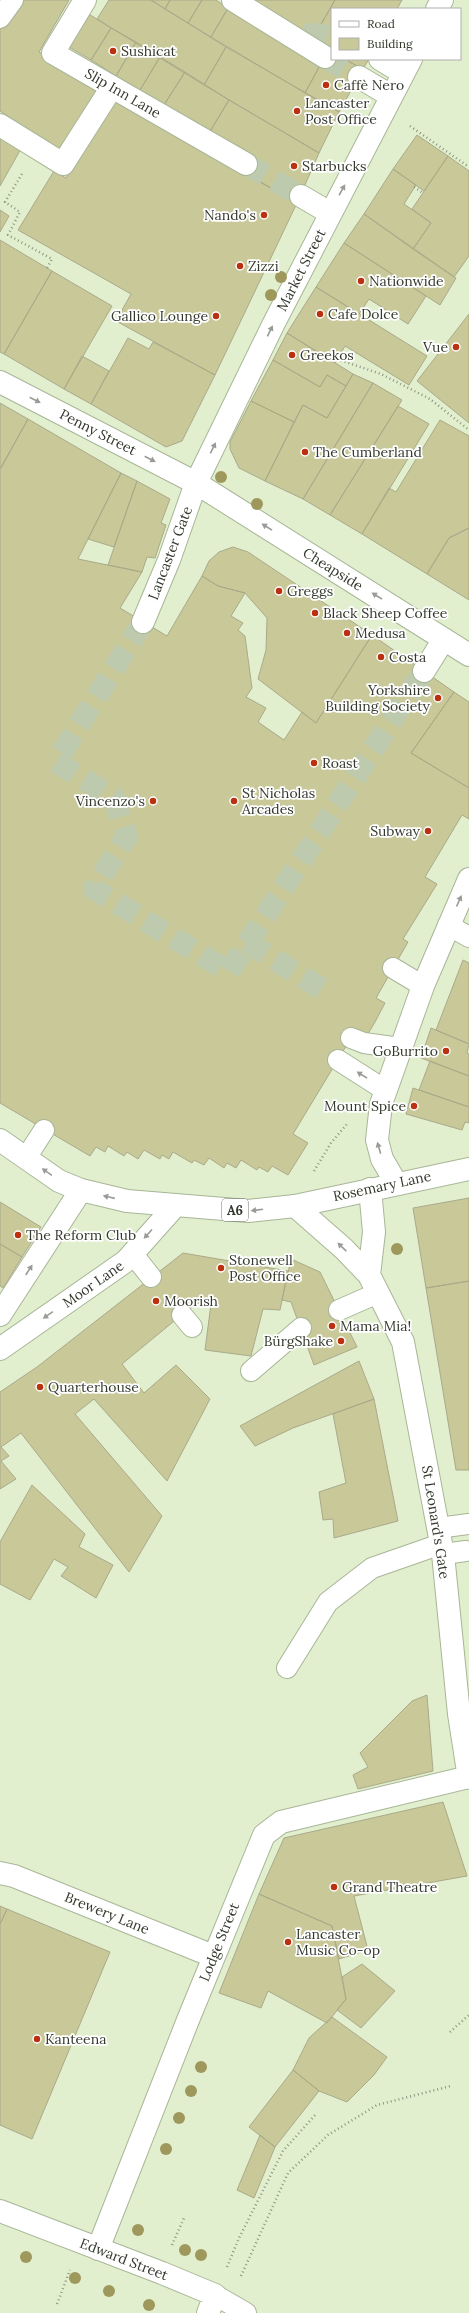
<svg xmlns="http://www.w3.org/2000/svg" width="469" height="2313" font-family="Lora,serif">
  <style>
    .building { fill: #c8c899; stroke: #aaaa89 }
    .lines { fill: none; stroke-linecap: round; stroke-linejoin: round }
    .pedestrian-tunnel { stroke: #becaae; stroke-width: 22; stroke-dasharray: 22 11; stroke-linecap: butt }
    .service-casing { stroke: #a8b697; stroke-width: 22 }
    .pedestrian-casing { stroke: #a8b697; stroke-width: 24 }
    .minor-casing { stroke: #a8b697; stroke-width: 24 }
    .primary-casing { stroke: #a8b697; stroke-width: 24 }
    .path { stroke: #8c9680; stroke-width: 2.5; stroke-dasharray: 1 3; stroke-linecap: butt }
    .service { stroke: #fff; stroke-width: 20 }
    .pedestrian { stroke: #fff; stroke-width: 22 }
    .minor { stroke: #fff; stroke-width: 22 }
    .primary { stroke: #fff; stroke-width: 22 }
    .tree { fill: #9f985d }
    .oneway { fill: #999c96 }
    .poi-dot { fill: #bb300f; stroke: #fff; stroke-width: 1.5 }
    .labels { text-anchor: middle; dominant-baseline: central; stroke-width: 3.5; stroke-linejoin: round; paint-order: stroke }
    .shield { fill: #fff; stroke: #70746b; stroke-width: 1 }
    .shield-label { font-size: 13px; font-weight: bold; fill: #33382c }
    .poi-label { font-size: 14px; fill: #33382c; stroke: #fff; text-anchor: start }
    .street-label { font-size: 14px; fill: #33382c; stroke: #fff }
  </style>
  <rect width="100%" height="100%" fill="#e1efcf"/>
  <path class="building" d="M 0,0 L 69,0 L 39,52 L 100,91 L 61,152 L 0,111 Z
    M 109,0 L 151,0 L 226,47 L 204,85 L 97,19 Z
    M 151,0 L 170,0 L 165,9 Z
    M 170,0 L 202,0 L 188,23 L 165,9 Z
    M 202,0 L 216,0 L 228,8 L 211,37 L 188,23 Z
    M 251,0 L 335,0 L 312,40 Z
    M 335,0 L 402,0 L 397,9 L 332,9 L 332,52 L 312,40 Z
    M 228,8 L 321,64 L 305,93 L 211,37 Z
    M 84,11 L 111,28 L 91,60 L 64,44 Z
    M 111,28 L 136,42 L 116,76 L 91,60 Z
    M 136,42 L 160,57 L 140,90 L 116,76 Z
    M 226,47 L 339,112 L 319,153 L 204,85 Z
    M 328,50 L 332,59 L 344,59 L 363,69 L 339,112 L 305,93 Z
    M 160,57 L 185,72 L 164,105 L 140,90 Z
    M 344,59 L 369,59 L 363,69 Z
    M 185,72 L 229,100 L 209,133 L 164,105 Z
    M 113,96 L 297,203 L 215,375 L 116,321 L 131,294 L 18,230 L 54,171 L 66,178 Z
    M 229,100 L 319,153 L 297,203 L 242,172 L 209,133 Z
    M 0,133 L 22,147 L 0,186 Z
    M 417,135 L 448,156 L 424,191 L 393,169 Z
    M 448,156 L 469,171 L 469,256 L 454,277 L 413,249 L 431,223 L 412,209 Z
    M 393,169 L 416,185 L 404,204 L 431,223 L 413,249 L 364,214 Z
    M 0,210 L 9,216 L 0,232 Z
    M 364,214 L 456,278 L 440,305 L 344,243 Z
    M 0,240 L 52,271 L 4,354 L 0,352 Z
    M 344,243 L 426,296 L 408,324 L 369,299 L 359,314 L 316,287 Z
    M 52,271 L 112,306 L 64,389 L 4,354 Z
    M 316,287 L 427,356 L 409,385 L 345,346 L 335,363 L 287,333 Z
    M 469,314 L 469,423 L 417,381 Z
    M 287,333 L 353,374 L 346,386 L 327,375 L 320,387 L 273,360 Z
    M 128,338 L 149,349 L 153,342 L 215,375 L 182,441 L 166,447 L 91,404 Z
    M 82,356 L 109,371 L 91,404 L 64,389 Z
    M 273,360 L 320,387 L 327,375 L 346,386 L 327,418 L 303,405 L 294,422 L 251,401 Z
    M 353,374 L 373,383 L 303,499 L 265,481 L 303,405 L 327,418 Z
    M 373,383 L 402,400 L 330,515 L 303,499 Z
    M 251,401 L 294,422 L 265,481 L 239,468 L 230,449 L 230,442 Z
    M 0,403 L 28,419 L 1,468 L 0,467 Z
    M 398,406 L 429,424 L 362,534 L 330,515 Z
    M 28,419 L 121,473 L 78,559 L 142,572 L 120,608 L 167,636 L 202,576 L 218,586 L 245,593 L 231,616 L 243,623 L 238,630 L 245,636 L 252,688 L 246,697 L 266,708 L 258,722 L 284,740 L 302,712 L 316,723 L 372,635 L 454,692 L 411,753 L 469,788 L 469,819 L 462,815 L 425,877 L 437,884 L 403,939 L 408,942 L 376,998 L 385,1003 L 375,1022 L 366,1037 L 351,1038 L 293,1134 L 308,1143 L 288,1175 L 272,1166 L 268,1172 L 259,1167 L 257,1170 L 241,1160 L 236,1168 L 227,1163 L 224,1168 L 209,1158 L 204,1165 L 194,1160 L 192,1163 L 173,1152 L 169,1159 L 162,1155 L 160,1159 L 144,1150 L 138,1159 L 127,1152 L 124,1156 L 108,1146 L 105,1152 L 96,1147 L 90,1156 L 0,1103 L 0,469 Z
    M 440,420 L 469,436 L 469,528 L 449,538 L 427,574 L 362,534 L 389,488 L 396,492 Z
    M 121,473 L 137,481 L 114,547 L 88,539 Z
    M 137,481 L 170,499 L 161,523 L 166,525 L 155,558 L 147,557 L 142,572 L 108,565 Z
    M 469,528 L 469,600 L 427,574 L 449,538 Z
    M 233,547 L 248,552 L 372,635 L 316,723 L 258,679 L 266,650 L 267,618 L 245,593 L 218,586 L 202,576 L 209,561 L 219,552 Z
    M 454,692 L 469,702 L 469,788 L 411,753 Z
    M 463,960 L 469,963 L 469,1044 L 436,1030 Z
    M 431,1028 L 469,1044 L 467,1053 L 469,1054 L 469,1076 L 421,1058 Z
    M 430,1061 L 469,1076 L 469,1107 L 419,1090 Z
    M 413,1088 L 469,1107 L 469,1123 L 465,1122 L 462,1130 L 406,1114 Z
    M 469,1198 L 469,1281 L 426,1288 L 413,1208 Z
    M 0,1202 L 41,1227 L 22,1257 L 0,1244 Z
    M 0,1244 L 22,1257 L 3,1288 L 0,1286 Z
    M 183,1253 L 288,1271 L 280,1310 L 263,1309 L 251,1356 L 205,1350 L 211,1304 L 196,1303 L 122,1364 L 144,1393 L 176,1365 L 210,1399 L 167,1481 L 94,1399 L 75,1414 L 162,1516 L 129,1572 L 21,1433 L 1,1447 L 9,1456 L 1,1461 L 16,1479 L 0,1489 L 0,1392 L 37,1367 Z
    M 291,1259 L 320,1272 L 357,1347 L 314,1365 L 291,1302 L 282,1300 Z
    M 469,1281 L 469,1470 L 456,1470 L 426,1288 Z
    M 359,1361 L 374,1399 L 293,1428 L 255,1446 L 240,1426 Z
    M 374,1399 L 398,1521 L 334,1538 L 333,1519 L 323,1520 L 319,1492 L 346,1483 L 333,1414 Z
    M 32,1485 L 85,1534 L 79,1547 L 113,1565 L 96,1598 L 61,1576 L 68,1567 L 54,1559 L 30,1600 L 0,1584 L 0,1542 Z
    M 427,1695 L 433,1771 L 358,1789 L 353,1775 L 368,1767 L 360,1753 L 412,1701 Z
    M 443,1802 L 467,1876 L 354,1896 L 368,1950 L 339,1959 L 332,1926 L 259,1894 L 284,1838 Z
    M 259,1894 L 332,1926 L 346,1999 L 327,2023 L 268,1991 L 261,2008 L 219,1993 Z
    M 0,1906 L 7,1909 L 0,1924 Z
    M 7,1909 L 110,1952 L 32,2139 L 0,2125 L 0,1924 Z
    M 362,1964 L 395,1991 L 361,2028 L 337,2010 L 346,1999 L 342,1977 Z
    M 332,2017 L 387,2057 L 374,2075 L 347,2102 L 319,2091 L 293,2070 L 309,2038 Z
    M 293,2070 L 319,2091 L 275,2147 L 249,2127 Z
    M 260,2135 L 275,2147 L 254,2198 L 237,2190 Z"/>
  <g class="lines">
    <path class="pedestrian-tunnel" d="M 305,35 L 316,34 L 332,38
      M 325,57 L 359,77
      M 246,164 L 301,196
      M 143,622 L 56,762 L 114,798 L 127,836 L 94,889 L 229,972 L 424,671
      M 247,942 L 328,993"/>
    <defs>
      <path id="service" d="M 0,18 L 13,0
        M 448,925 L 469,937
        M 393,968 L 423,986
        M 351,1038 L 364,1043 L 400,1048
        M 338,1060 L 385,1090
        M 26,1158 L 44,1130
        M 132,1253 L 151,1277
        M 339,1310 L 378,1293
        M 182,1315 L 192,1327
        M 251,1371 L 301,1328
        M 438,1528 L 469,1524
        M 443,1554 L 466,1551
        M 287,1668 L 328,1602 L 372,1568 L 441,1544
        M 215,2295 L 246,2313"/>
      <path id="pedestrian" d="M 85,0 L 53,53 L 246,164
        M 233,0 L 325,57
        M 437,9 L 442,0
        M 380,59 L 403,73
        M 359,77 L 391,96
        M 0,125 L 63,164 L 112,87
        M 301,196 L 330,213
        M 0,382 L 196,483 L 469,655
        M 143,622 L 169,560 L 196,483 L 274,323 L 411,59
        M 424,671 L 444,639"/>
      <path id="minor" d="M 396,1183 L 382,1159 L 377,1140 L 381,1104 L 423,986 L 469,879
        M 295,1206 L 344,1249 L 369,1275 L 403,1342 L 443,1554 L 459,1714 L 469,1778
        M 369,1275 L 374,1232 L 370,1189
        M 0,1315 L 81,1190
        M 0,1349 L 126,1261 L 175,1206
        M 0,1873 L 14,1876 L 213,1956
        M 0,2211 L 162,2273 L 215,2295 L 208,2313
        M 98,2249 L 188,2020 L 264,1835 L 281,1822 L 469,1777"/>
      <path id="primary" d="M 0,1140 L 59,1181 L 81,1190 L 127,1201 L 248,1211 L 295,1206 L 469,1169"/>
    </defs>
    <use href="#service" class="service-casing"/>
    <use href="#pedestrian" class="pedestrian-casing"/>
    <use href="#minor" class="minor-casing"/>
    <use href="#primary" class="primary-casing"/>
    <path class="path" d="M 410,126 L 469,167
      M 22,174 L 5,202 L 20,212 L 8,235 L 52,259 L 47,268
      M 414,187 L 423,193
      M 337,359 L 381,374 L 430,399 L 469,430
      M 314,1171 L 331,1143 L 347,1124
      M 450,2032 L 469,2015
      M 172,2245 L 184,2218
      M 227,2267 L 239,2238 L 283,2151 L 316,2114
      M 241,2276 L 288,2173 L 328,2135 L 377,2105 L 451,2086
      M 57,2304 L 70,2270"/>
    <use href="#service" class="service"/>
    <use href="#pedestrian" class="pedestrian"/>
    <use href="#minor" class="minor"/>
    <use href="#primary" class="primary"/>
  </g>
  <g class="tree">
    <circle cx="281" cy="277" r="6"/>
    <circle cx="271" cy="295" r="6"/>
    <circle cx="221" cy="477" r="6"/>
    <circle cx="257" cy="504" r="6"/>
    <circle cx="397" cy="1249" r="6"/>
    <circle cx="201" cy="2067" r="6"/>
    <circle cx="191" cy="2091" r="6"/>
    <circle cx="179" cy="2118" r="6"/>
    <circle cx="166" cy="2149" r="6"/>
    <circle cx="138" cy="2230" r="6"/>
    <circle cx="185" cy="2250" r="6"/>
    <circle cx="201" cy="2255" r="6"/>
    <circle cx="26" cy="2257" r="6"/>
    <circle cx="75" cy="2278" r="6"/>
    <circle cx="109" cy="2291" r="6"/>
    <circle cx="149" cy="2305" r="6"/>
  </g>
  <defs><path id="oneway-solid" d="M-6-.8H1V-3.2L6.5 0L1 3.2V.8H-6Z"/></defs>
  <g class="oneway">
    <use href="#oneway-solid" transform="translate(342 190) rotate(-61)"/>
    <use href="#oneway-solid" transform="translate(270 331) rotate(-64)"/>
    <use href="#oneway-solid" transform="translate(35 400) rotate(27)"/>
    <use href="#oneway-solid" transform="translate(213 448) rotate(-64)"/>
    <use href="#oneway-solid" transform="translate(150 459) rotate(27)"/>
    <use href="#oneway-solid" transform="translate(267 527) rotate(-148)"/>
    <use href="#oneway-solid" transform="translate(377 596) rotate(-148)"/>
    <use href="#oneway-solid" transform="translate(459 901) rotate(-66)"/>
    <use href="#oneway-solid" transform="translate(362 1075) rotate(-148)"/>
    <use href="#oneway-solid" transform="translate(379 1148) rotate(-106)"/>
    <use href="#oneway-solid" transform="translate(47 1172) rotate(-145)"/>
    <use href="#oneway-solid" transform="translate(109 1197) rotate(-167)"/>
    <use href="#oneway-solid" transform="translate(257 1210) rotate(173)"/>
    <use href="#oneway-solid" transform="translate(148 1234) rotate(132)"/>
    <use href="#oneway-solid" transform="translate(342 1247) rotate(-136)"/>
    <use href="#oneway-solid" transform="translate(29 1270) rotate(-57)"/>
    <use href="#oneway-solid" transform="translate(48 1315) rotate(145)"/>
  </g>
  <g class="poi-dot">
    <circle cx="113" cy="51" r="4"/>
    <circle cx="326" cy="85" r="4"/>
    <circle cx="297" cy="111" r="4"/>
    <circle cx="294" cy="166" r="4"/>
    <circle cx="264" cy="215" r="4"/>
    <circle cx="240" cy="266" r="4"/>
    <circle cx="361" cy="281" r="4"/>
    <circle cx="320" cy="314" r="4"/>
    <circle cx="216" cy="316" r="4"/>
    <circle cx="456" cy="347" r="4"/>
    <circle cx="292" cy="355" r="4"/>
    <circle cx="305" cy="452" r="4"/>
    <circle cx="279" cy="591" r="4"/>
    <circle cx="315" cy="613" r="4"/>
    <circle cx="347" cy="633" r="4"/>
    <circle cx="381" cy="657" r="4"/>
    <circle cx="438" cy="698" r="4"/>
    <circle cx="314" cy="763" r="4"/>
    <circle cx="153" cy="801" r="4"/>
    <circle cx="234" cy="801" r="4"/>
    <circle cx="428" cy="831" r="4"/>
    <circle cx="446" cy="1051" r="4"/>
    <circle cx="414" cy="1106" r="4"/>
    <circle cx="18" cy="1235" r="4"/>
    <circle cx="221" cy="1268" r="4"/>
    <circle cx="156" cy="1301" r="4"/>
    <circle cx="332" cy="1326" r="4"/>
    <circle cx="341" cy="1341" r="4"/>
    <circle cx="40" cy="1387" r="4"/>
    <circle cx="334" cy="1887" r="4"/>
    <circle cx="288" cy="1942" r="4"/>
    <circle cx="37" cy="2039" r="4"/>
  </g>
  <g class="labels">
    <rect class="shield" x="222" y="1199" width="26" height="22" rx="3"/>
    <g class="shield-label">
      <text x="235" y="1210">A6</text>
    </g>
    <g class="poi-label">
      <text x="121" y="51">Sushicat</text>
      <text x="334" y="85">Caffè Nero</text>
      <text x="305" y="103">Lancaster<tspan x="305" dy="16">Post Office</tspan></text>
      <text x="302" y="166">Starbucks</text>
      <text x="256" y="215" text-anchor="end">Nando's</text>
      <text x="248" y="266">Zizzi</text>
      <text x="369" y="281">Nationwide</text>
      <text x="328" y="314">Cafe Dolce</text>
      <text x="208" y="316" text-anchor="end">Gallico Lounge</text>
      <text x="448" y="347" text-anchor="end">Vue</text>
      <text x="300" y="355">Greekos</text>
      <text x="313" y="452">The Cumberland</text>
      <text x="287" y="591">Greggs</text>
      <text x="323" y="613">Black Sheep Coffee</text>
      <text x="355" y="633">Medusa</text>
      <text x="389" y="657">Costa</text>
      <text x="430" y="690" text-anchor="end">Yorkshire<tspan x="430" dy="16">Building Society</tspan></text>
      <text x="322" y="763">Roast</text>
      <text x="242" y="793">St Nicholas<tspan x="242" dy="16">Arcades</tspan></text>
      <text x="145" y="801" text-anchor="end">Vincenzo's</text>
      <text x="420" y="831" text-anchor="end">Subway</text>
      <text x="438" y="1051" text-anchor="end">GoBurrito</text>
      <text x="406" y="1106" text-anchor="end">Mount Spice</text>
      <text x="26" y="1235">The Reform Club</text>
      <text x="229" y="1260">Stonewell<tspan x="229" dy="16">Post Office</tspan></text>
      <text x="164" y="1301">Moorish</text>
      <text x="340" y="1326">Mama Mia!</text>
      <text x="333" y="1341" text-anchor="end">BürgShake</text>
      <text x="48" y="1387">Quarterhouse</text>
      <text x="342" y="1887">Grand Theatre</text>
      <text x="296" y="1934">Lancaster<tspan x="296" dy="16">Music Co-op</tspan></text>
      <text x="45" y="2039">Kanteena</text>
    </g>
    <g class="street-label">
      <text transform="translate(123 93) rotate(30)">Slip Inn Lane</text>
      <text transform="translate(301 270) rotate(-63)">Market Street</text>
      <text transform="translate(98 432) rotate(27)">Penny Street</text>
      <text transform="translate(170 553) rotate(-69)">Lancaster Gate</text>
      <text transform="translate(333 569) rotate(32)">Cheapside</text>
      <text transform="translate(382 1186) rotate(-12)">Rosemary Lane</text>
      <text transform="translate(93 1284) rotate(-35)">Moor Lane</text>
      <text transform="translate(436 1522) rotate(81)">St Leonard's Gate</text>
      <text transform="translate(107 1913) rotate(22)">Brewery Lane</text>
      <text transform="translate(219 1942) rotate(-68)">Lodge Street</text>
      <text transform="translate(124 2259) rotate(21)">Edward Street</text>
    </g>
  </g>
  <rect x="331" y="8" width="130" height="52" fill="#ffffff" stroke="#adafab"/>
  <rect x="339" y="21" width="20" height="6" fill="#ffffff" stroke="#adafab"/>
  <text x="367" y="28" font-size="12" fill="#33382c">Road</text>
  <rect x="339" y="38" width="20" height="12" fill="#c8c899" stroke="#adafab"/>
  <text x="367" y="48" font-size="12" fill="#33382c">Building</text>
</svg>
